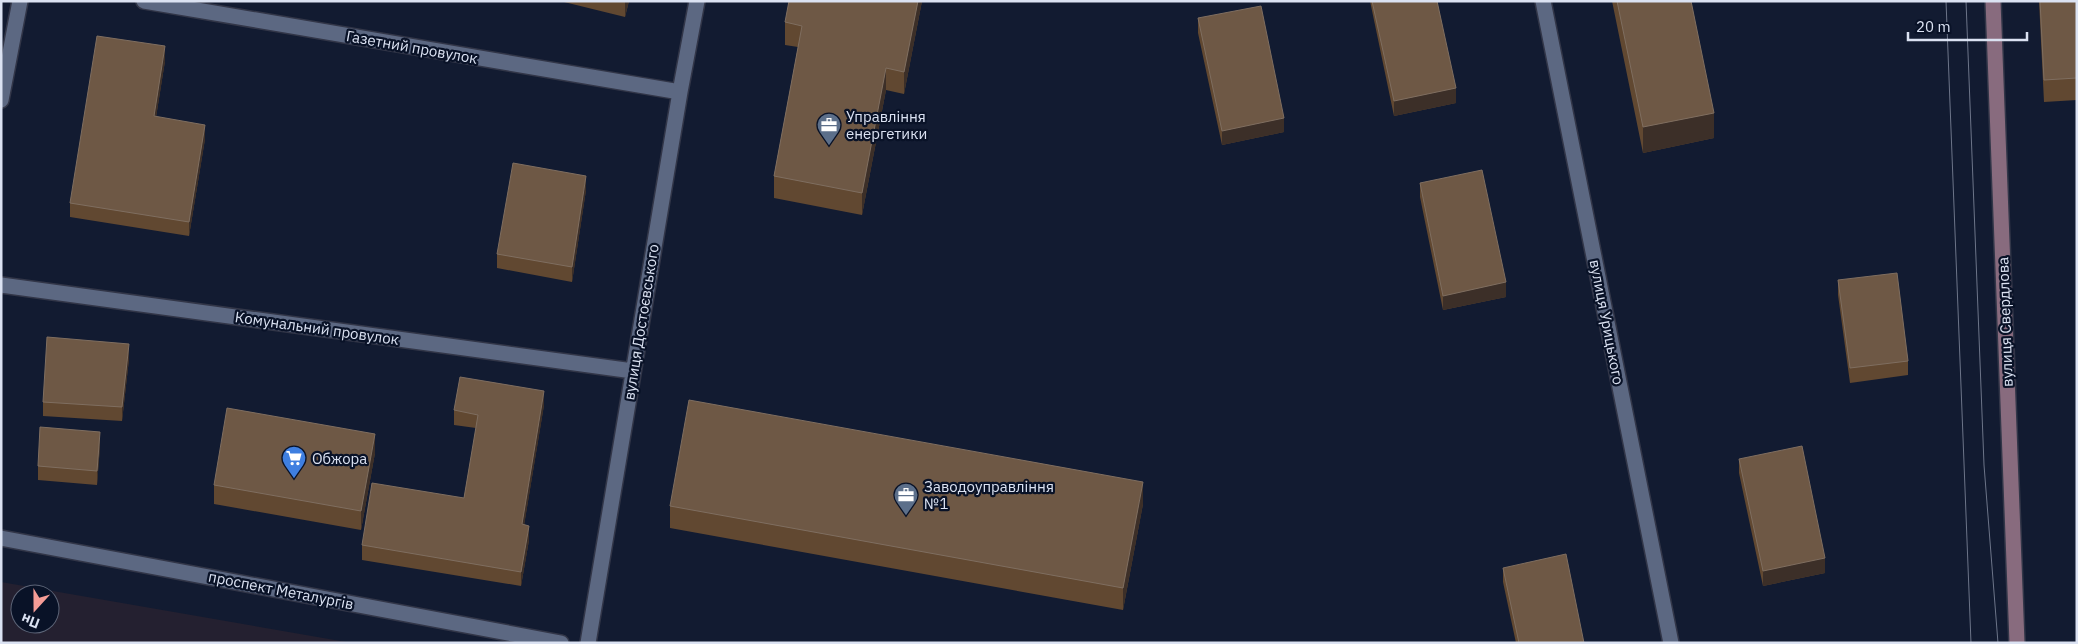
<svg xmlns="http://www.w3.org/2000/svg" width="2078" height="644" font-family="'IBM Plex Sans',sans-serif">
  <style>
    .industrial { fill: #242030; fill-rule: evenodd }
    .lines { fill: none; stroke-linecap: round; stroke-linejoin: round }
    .lane-casing { stroke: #323648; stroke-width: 18 }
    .street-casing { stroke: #323648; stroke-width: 18 }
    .secondary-casing { stroke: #323648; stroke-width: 18 }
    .lane { stroke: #5c6882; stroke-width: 15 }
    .street { stroke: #5c6882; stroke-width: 15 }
    .secondary { stroke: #886b7e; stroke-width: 15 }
    .tram { stroke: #6d7589; stroke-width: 1 }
    .wall { fill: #614831 }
    .shaded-wall { fill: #3c2f28 }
    .building { fill: #6e5845; stroke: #7f6e60 }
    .labels { text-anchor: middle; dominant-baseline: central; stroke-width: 4.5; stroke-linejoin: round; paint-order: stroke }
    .street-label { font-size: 15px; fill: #dbe2f2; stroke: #091227 }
    .poi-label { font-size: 15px; fill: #dbe2f2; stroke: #091227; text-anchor: start }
  </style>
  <rect width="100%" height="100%" fill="#121b31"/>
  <path class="industrial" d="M 1,582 L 352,643 L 1,643 ZM 20,594 L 50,594 L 50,624 L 20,624 Z"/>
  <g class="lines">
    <defs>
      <path id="lane" d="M 144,1 L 680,92
        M 1,285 L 633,371
        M 588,643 L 680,92 L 697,1"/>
      <path id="street" d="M 1543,1 L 1671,643
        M 1,100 L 20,1
        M 1,538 L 561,643"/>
      <path id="secondary" d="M 1993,1 L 2017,643"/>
    </defs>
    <use href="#lane" class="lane-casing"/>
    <use href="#street" class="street-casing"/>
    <use href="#secondary" class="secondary-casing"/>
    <use href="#lane" class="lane"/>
    <use href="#street" class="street"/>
    <use href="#secondary" class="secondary"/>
    <path class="tram" d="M 1946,1 L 1971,643
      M 1966,1 L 1984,465 L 1998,643"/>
  </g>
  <path class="wall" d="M 560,1 L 629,1 L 625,17 Z
    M 922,1 L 904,94 L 886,90 L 862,215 L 774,198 L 774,176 L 798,47 L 785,45 L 785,22 Z
    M 1370,1 L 1437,1 L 1456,103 L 1394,116 Z
    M 1612,1 L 1691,1 L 1714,138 L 1643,153 Z
    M 2039,1 L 2077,1 L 2077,100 L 2044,102 Z
    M 1198,18 L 1284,132 L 1222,145 L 1198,33 Z
    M 165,61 L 156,117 L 205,139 L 189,236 L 70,217 L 70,203 Z
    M 1420,183 L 1506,297 L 1443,310 L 1420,197 Z
    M 586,190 L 572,282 L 497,268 L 497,254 Z
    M 1838,280 L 1908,361 L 1908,375 L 1850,383 L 1838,295 Z
    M 129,359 L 122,421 L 43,416 L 43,402 Z
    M 544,405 L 524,525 L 529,540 L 521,586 L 362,560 L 362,545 L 464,498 L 476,428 L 454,425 L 454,410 Z
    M 100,446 L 97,485 L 38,480 L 38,466 Z
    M 375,453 L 361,530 L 214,504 L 214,485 Z
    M 1739,459 L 1825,573 L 1763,586 L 1739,473 Z
    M 1143,504 L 1123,610 L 670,528 L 670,506 Z
    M 1503,568 L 1584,643 L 1516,643 L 1503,582 Z"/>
  <path class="shaded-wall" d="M 625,1 L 629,1 L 625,17 Z
    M 918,1 L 922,1 L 904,94 L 904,72 Z
    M 165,46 L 165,61 L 154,130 L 154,116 Z
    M 886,68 L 886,90 L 862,215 L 862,193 Z
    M 1456,88 L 1456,103 L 1394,116 L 1394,101 Z
    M 1714,113 L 1714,138 L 1643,153 L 1643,127 Z
    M 1284,118 L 1284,132 L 1222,145 L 1222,131 Z
    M 205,125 L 205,139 L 189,236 L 189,222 Z
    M 586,176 L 586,190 L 572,282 L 572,267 Z
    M 1506,282 L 1506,297 L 1443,310 L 1443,296 Z
    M 129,344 L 129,359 L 122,421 L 122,407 Z
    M 544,391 L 544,405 L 522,538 L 522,524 Z
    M 100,432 L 100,446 L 97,485 L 97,471 Z
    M 375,434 L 375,453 L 361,530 L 361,511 Z
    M 1143,482 L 1143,504 L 1123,610 L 1123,588 Z
    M 529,526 L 529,540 L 521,586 L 521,572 Z
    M 1825,558 L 1825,573 L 1763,586 L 1763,571 Z"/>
  <path class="building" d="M 789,1 L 918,1 L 904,72 L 886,68 L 862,193 L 774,176 L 802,26 L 785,22 Z
    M 1372,1 L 1437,1 L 1456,88 L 1394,101 Z
    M 1617,1 L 1691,1 L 1714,113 L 1643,127 Z
    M 2040,1 L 2077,1 L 2077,78 L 2044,80 Z
    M 1261,6 L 1284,118 L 1222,131 L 1198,18 Z
    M 97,36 L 165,46 L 154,116 L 205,125 L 189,222 L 70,203 Z
    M 513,163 L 586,176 L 572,267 L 497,254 Z
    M 1482,170 L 1506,282 L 1443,296 L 1420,183 Z
    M 1897,273 L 1908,361 L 1850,368 L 1838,280 Z
    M 47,337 L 129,344 L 122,407 L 43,402 Z
    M 460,377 L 544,391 L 522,524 L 529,526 L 521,572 L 362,545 L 372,483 L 464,498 L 478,415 L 454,410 Z
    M 689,400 L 1143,482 L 1123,588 L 670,506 Z
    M 227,408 L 375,434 L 361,511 L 214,485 Z
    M 40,427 L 100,432 L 97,471 L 38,466 Z
    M 1802,446 L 1825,558 L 1763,571 L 1739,459 Z
    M 1566,554 L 1584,643 L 1519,643 L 1503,568 Z"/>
  <defs>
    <symbol id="office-pin" viewBox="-11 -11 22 30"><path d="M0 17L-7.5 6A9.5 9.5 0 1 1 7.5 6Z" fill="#5c6f8a" stroke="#091227"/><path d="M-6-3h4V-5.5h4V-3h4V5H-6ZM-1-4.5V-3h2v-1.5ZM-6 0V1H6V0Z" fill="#fff"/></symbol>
    <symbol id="supermarket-pin" viewBox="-11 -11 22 30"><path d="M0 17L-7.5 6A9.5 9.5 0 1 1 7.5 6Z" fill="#3f7fe0" stroke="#091227"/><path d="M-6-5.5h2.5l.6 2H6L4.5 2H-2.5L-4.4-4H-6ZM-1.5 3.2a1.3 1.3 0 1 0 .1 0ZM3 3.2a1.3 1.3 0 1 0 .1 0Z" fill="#fff"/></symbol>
  </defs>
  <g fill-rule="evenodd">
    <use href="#office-pin" x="815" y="111" width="28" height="38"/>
    <use href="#supermarket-pin" x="280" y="444" width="28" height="38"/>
    <use href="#office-pin" x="892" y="481" width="28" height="38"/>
  </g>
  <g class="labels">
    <g class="street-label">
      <text transform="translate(412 47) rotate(10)">Газетний провулок</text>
      <text transform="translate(641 322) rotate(-81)">вулиця Достоєвського</text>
      <text transform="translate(1607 322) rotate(79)">вулиця Урицького</text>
      <text transform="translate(2005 322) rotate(-92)">вулиця Свердлова</text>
      <text transform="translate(317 328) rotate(8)">Комунальний провулок</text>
      <text transform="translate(281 590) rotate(11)">проспект Металургів</text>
    </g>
    <g class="poi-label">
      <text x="846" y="116">Управління<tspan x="846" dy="17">енергетики</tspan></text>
      <text x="312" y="458">Обжора</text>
      <text x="924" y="486">Заводоуправління<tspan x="924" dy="17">№1</tspan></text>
    </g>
  </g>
  <rect width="2078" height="644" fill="none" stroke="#dbe2f2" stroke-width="5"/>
  <g transform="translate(35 609) rotate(201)"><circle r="24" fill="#091227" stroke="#5d6578"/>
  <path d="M0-4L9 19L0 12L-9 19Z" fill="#f59c96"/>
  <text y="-8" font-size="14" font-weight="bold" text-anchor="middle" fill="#dbe2f2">Пн</text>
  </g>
  <path d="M1908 32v8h119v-8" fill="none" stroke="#dbe2f2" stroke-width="2.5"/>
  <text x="1916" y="32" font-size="15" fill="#dbe2f2" stroke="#091227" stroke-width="4" paint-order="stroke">20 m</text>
</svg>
